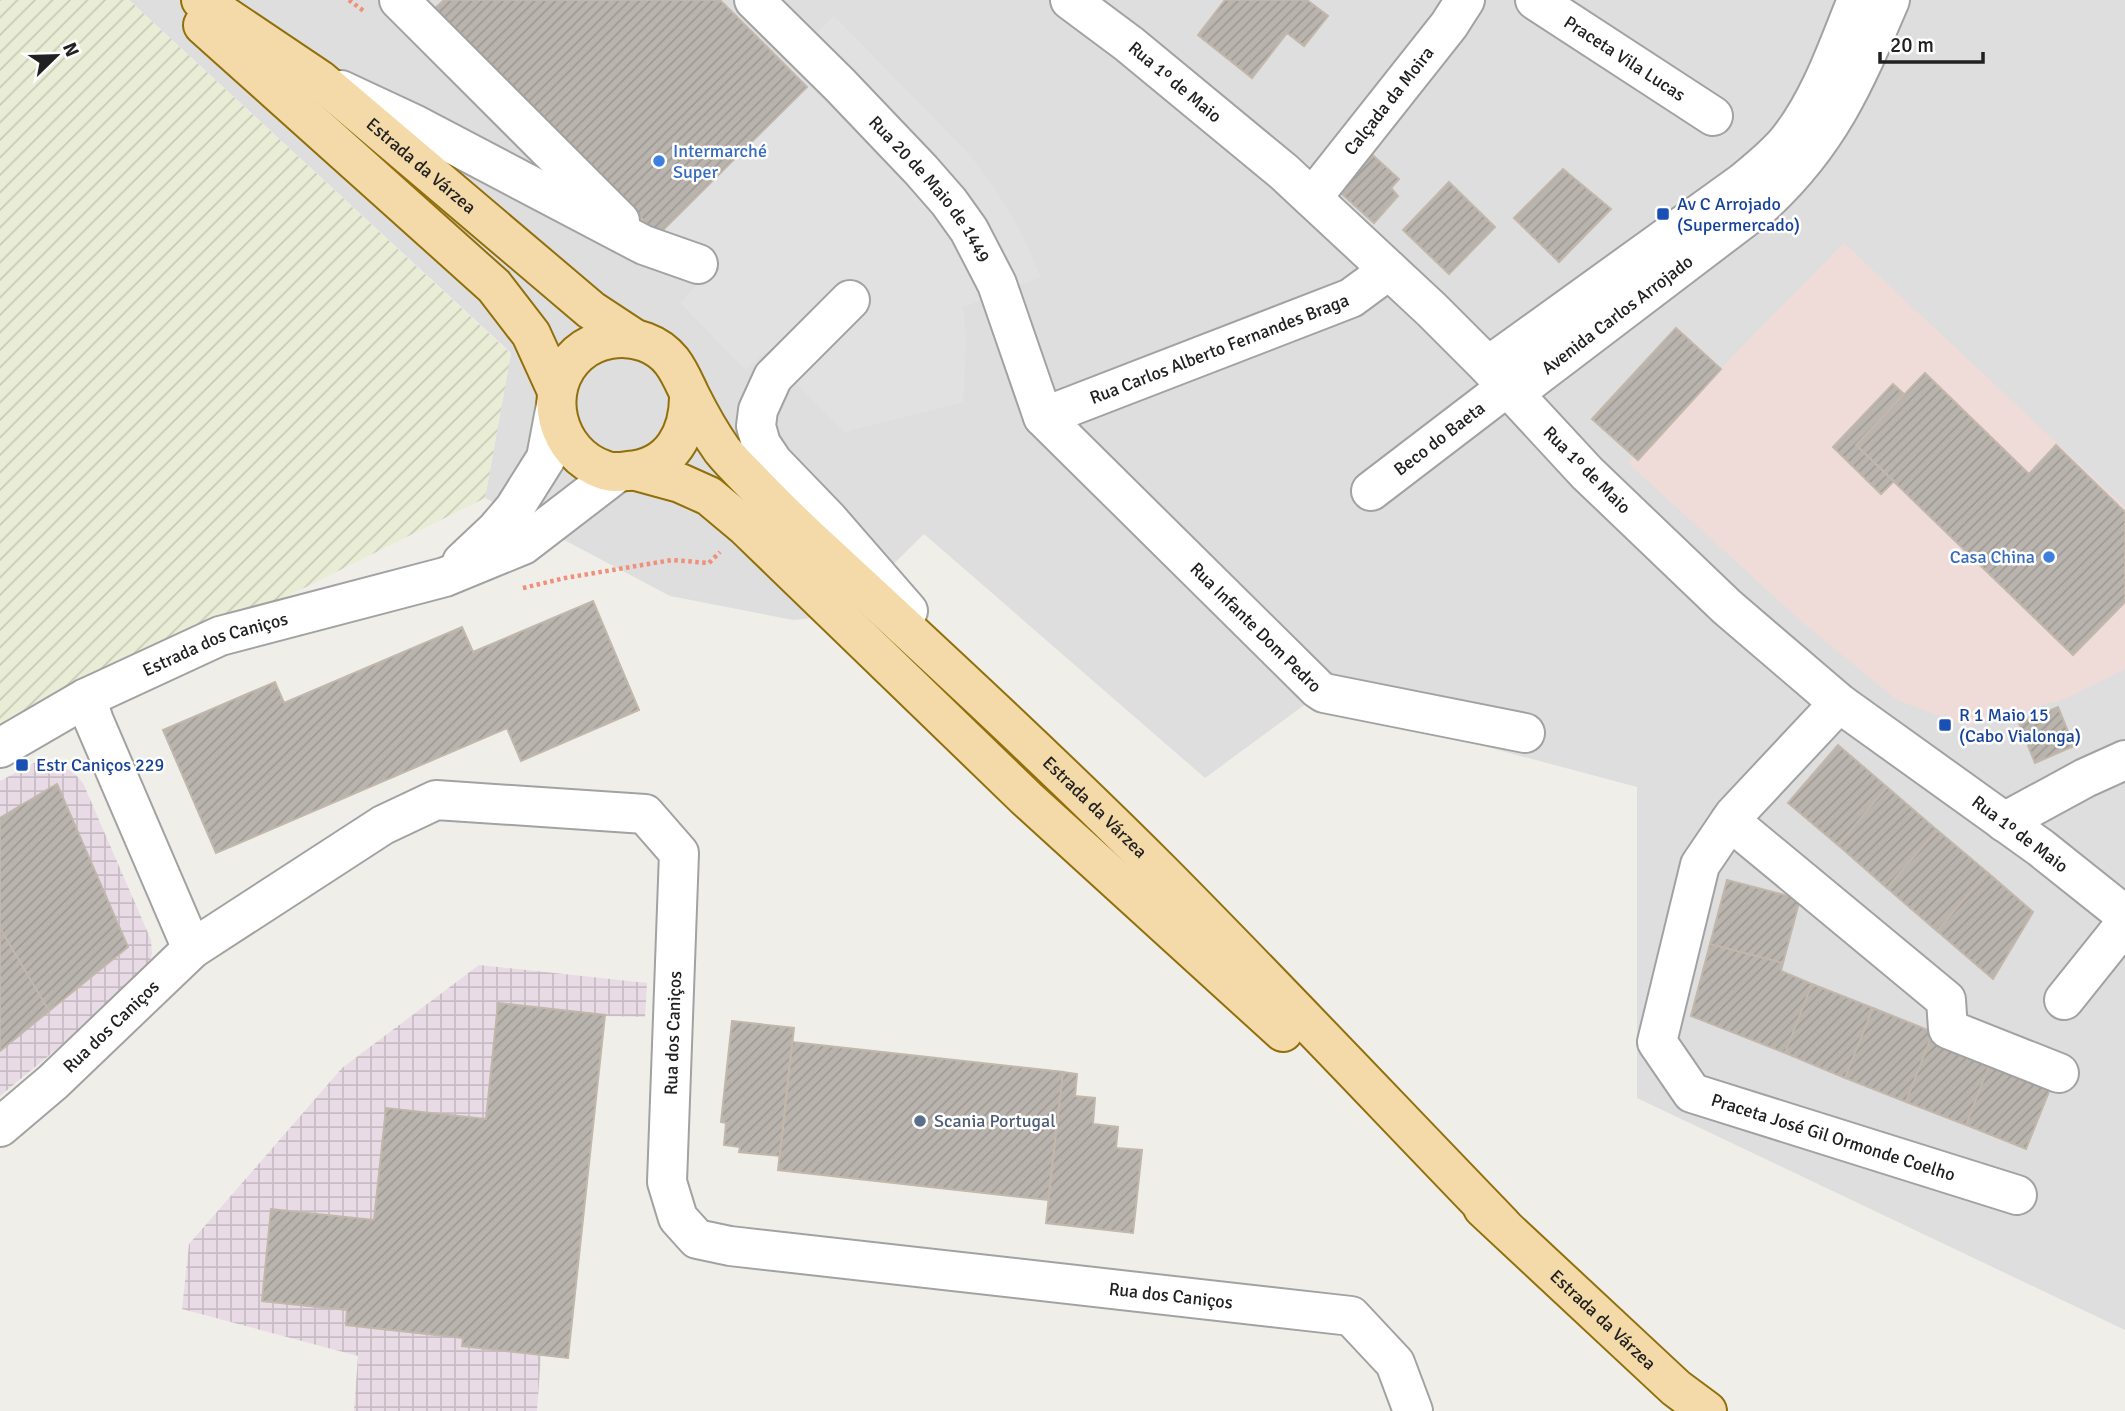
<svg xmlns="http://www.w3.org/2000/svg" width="2125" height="1411" font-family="Signika,sans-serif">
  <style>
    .residential { fill: #dfdede }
    .commercial { fill: #efdcd9 }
    .industrial { fill: url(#industrial-grid) }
    .farmland { fill: url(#farmland-furrows) }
    .parking { fill: #e1e1e1 }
    .building { fill: url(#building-hatch); stroke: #c1b7ab; stroke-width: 2 }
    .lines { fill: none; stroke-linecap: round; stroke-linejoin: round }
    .minor-casing { stroke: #a2a2a2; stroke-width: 42 }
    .major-casing { stroke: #91700c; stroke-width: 42 }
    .path { stroke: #ef907a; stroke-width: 4.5; stroke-dasharray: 3.5 3.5; stroke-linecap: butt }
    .minor { stroke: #fff; stroke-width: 38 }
    .major { stroke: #f5daa9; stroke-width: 38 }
    .shop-dot { fill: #3f7fe0; stroke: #fff; stroke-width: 2.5 }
    .transit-dot { fill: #1a4fb4; stroke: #fff; stroke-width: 2.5 }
    .service-dot { fill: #5c6f8a; stroke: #fff; stroke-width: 2.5 }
    .labels { text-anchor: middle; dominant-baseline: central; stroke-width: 5; stroke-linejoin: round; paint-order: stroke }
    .street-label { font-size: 18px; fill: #212121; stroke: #fff }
    .shop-label { font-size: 18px; fill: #366cbe; stroke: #fff; text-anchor: start }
    .transit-label { font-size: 18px; fill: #164399; stroke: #fff; text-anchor: start }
    .service-label { font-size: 18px; fill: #4e5e75; stroke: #fff; text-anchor: start }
  </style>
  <defs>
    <pattern id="industrial-grid" width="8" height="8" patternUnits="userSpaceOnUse" patternTransform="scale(1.75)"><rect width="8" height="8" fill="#e9dbe5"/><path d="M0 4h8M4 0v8" fill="none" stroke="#c8bcc4"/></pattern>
    <pattern id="farmland-furrows" width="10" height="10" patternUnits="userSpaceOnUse" patternTransform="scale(1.75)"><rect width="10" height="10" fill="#e9edd5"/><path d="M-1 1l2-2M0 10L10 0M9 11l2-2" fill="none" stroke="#c8cbb7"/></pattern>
    <pattern id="building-hatch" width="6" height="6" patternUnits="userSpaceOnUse" patternTransform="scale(1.75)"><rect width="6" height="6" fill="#bab4ae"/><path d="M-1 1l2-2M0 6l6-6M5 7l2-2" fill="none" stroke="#a09a95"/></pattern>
  </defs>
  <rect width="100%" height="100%" fill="#f0eee8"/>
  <path class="residential" d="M 129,0 L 2125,0 L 2125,1330 L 1637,1098 L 1637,787 L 1311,700 L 1205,778 L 924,534 L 842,615 L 793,620 L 670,596 L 485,498 L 511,353 Z"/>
  <path class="commercial" d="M 1844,243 L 2125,507 L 2125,669 L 2064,699 L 1967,726 L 1897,700 L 1800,620 L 1628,463 Z"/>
  <path class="industrial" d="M 36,762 L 56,763 L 74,773 L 83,783 L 151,940 L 152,954 L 146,975 L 0,1096 L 0,781 Z
    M 479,965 L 647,983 L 645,1017 L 605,1016 L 568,1358 L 541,1355 L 537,1411 L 354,1411 L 358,1356 L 182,1309 L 189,1244 L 342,1068 Z"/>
  <path class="farmland" d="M 0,0 L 129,0 L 511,354 L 485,498 L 0,739 Z"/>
  <path class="parking" d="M 834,16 L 970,155 L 997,192 L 1020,230 L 1041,277 L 963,307 L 966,340 L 963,402 L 845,432 L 765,352 L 746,370 L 680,303 L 698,284 L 658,235 L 806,88 L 784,65 Z"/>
  <path class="building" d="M 444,0 L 720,0 L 807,87 L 658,235 L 434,9 Z
    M 1225,0 L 1307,0 L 1328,16 L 1304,46 L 1287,33 L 1252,78 L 1198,35 Z
    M 1366,149 L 1399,179 L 1391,188 L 1398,196 L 1374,223 L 1333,186 Z
    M 1563,169 L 1611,209 L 1559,262 L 1514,218 Z
    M 1449,182 L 1495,227 L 1449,274 L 1403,230 Z
    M 1676,328 L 1721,369 L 1638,460 L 1592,419 Z
    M 1925,373 L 2029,474 L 2056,445 L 2125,512 L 2125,602 L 2073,655 L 1856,445 Z
    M 1893,384 L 1904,394 L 1856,445 L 1894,481 L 1881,494 L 1833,447 Z
    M 593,601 L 639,710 L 521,761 L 507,728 L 216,853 L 163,730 L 275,682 L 284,703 L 462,627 L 473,652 Z
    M 2058,707 L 2074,746 L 2035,763 L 2019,723 Z
    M 1838,745 L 1887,787 L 1838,845 L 1788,803 Z
    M 57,784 L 128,947 L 49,1011 L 0,928 L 0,818 Z
    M 1887,787 L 1937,830 L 1887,888 L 1838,845 Z
    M 1937,830 L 1987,872 L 1937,931 L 1887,888 Z
    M 1987,872 L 2033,912 L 1993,979 L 1937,931 Z
    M 1727,880 L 1800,899 L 1783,963 L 1710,944 Z
    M 0,928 L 49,1011 L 0,1051 Z
    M 1710,944 L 1783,963 L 1781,971 L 1812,984 L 1785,1053 L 1691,1016 Z
    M 1812,984 L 1873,1008 L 1845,1078 L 1785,1053 Z
    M 498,1003 L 605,1015 L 568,1358 L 462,1346 L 463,1338 L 346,1325 L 347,1310 L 262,1301 L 271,1209 L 374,1220 L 386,1108 L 486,1119 Z
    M 1873,1008 L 1933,1032 L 1906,1102 L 1845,1078 Z
    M 732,1021 L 794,1028 L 780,1156 L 739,1152 L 740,1147 L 724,1145 L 726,1123 L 721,1122 Z
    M 1933,1032 L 1993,1055 L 1966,1125 L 1906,1102 Z
    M 792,1042 L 1063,1072 L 1048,1200 L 778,1170 Z
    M 1993,1055 L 2054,1079 L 2026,1149 L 1966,1125 Z
    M 1063,1072 L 1077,1074 L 1075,1096 L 1095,1098 L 1093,1124 L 1118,1127 L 1116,1148 L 1142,1150 L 1133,1233 L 1046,1223 Z"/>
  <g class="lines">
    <defs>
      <g id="minor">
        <path d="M 399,0 L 620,221"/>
        <path id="s1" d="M 754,0 L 840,85 L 921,170 L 949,202 L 969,230 L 997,284 L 1043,417 L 1318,689 L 1324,693 L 1525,733"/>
        <path d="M 1070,0 L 1129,44 L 1284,172 L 1432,310 L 1488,366 L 1587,473 L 1727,607 L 1839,703 L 2041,848 L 2125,915"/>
        <path id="s2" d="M 1535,0 L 1713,116"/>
        <path d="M 341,90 L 416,125 L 644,245 L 698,264"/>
        <path id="s3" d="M 1312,198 L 1449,25 L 1465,0"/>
        <path d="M 850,300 L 773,377 L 758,410 L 756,426 L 761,444 L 773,462 L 828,519 L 908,611"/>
        <path d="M 1488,366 L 1742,183 C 1759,169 1777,155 1790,138 C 1821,98 1838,46 1857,0"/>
        <path id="s4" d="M 1513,394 L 1763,204 C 1830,142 1855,82 1890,0"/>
        <path id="s5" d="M 1043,417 L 1351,298 L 1389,270"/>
        <path id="s6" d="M 1371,491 L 1507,387"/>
        <path d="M 462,562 L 496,530 L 514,509 L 546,458 L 556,405"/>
        <path d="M 86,698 L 94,721 L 192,949"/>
        <path id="s7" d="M 1839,703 L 1734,815 L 1700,865 L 1657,1042 L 1692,1093 L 2017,1195"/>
        <path id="s8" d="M 0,748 L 86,698 L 220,636 L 445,577 L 523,545 L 618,472"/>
        <path d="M 1730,821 L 1946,1000 L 1948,1029 L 2059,1073"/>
        <path d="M 2004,822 L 2085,778 L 2125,760"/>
        <path d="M 2064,1000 L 2125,924"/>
        <path id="s9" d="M 0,1127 L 53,1082 L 192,949 L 383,825 L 436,800 L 645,814 L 679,853 L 667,1182 L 678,1218 L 697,1239 L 730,1246 L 1351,1316 L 1395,1363 L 1413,1411"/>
      </g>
      <g id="major">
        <path id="s10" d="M 201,0 L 320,80 L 591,310 L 635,339"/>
        <path d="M 203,25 L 494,286 L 531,334 L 557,391"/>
        <path id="s11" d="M 689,393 C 690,432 672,468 628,471 C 621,472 611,473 604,470 C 556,454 539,389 578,354 C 596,338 623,334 645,342 C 672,352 679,372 690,395 C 699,413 710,433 722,450 C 730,460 740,470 749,479 C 778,510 809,539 841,568 C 950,669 1059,770 1164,875 C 1278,990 1389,1108 1502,1225"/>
        <path d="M 636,471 L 680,483 L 709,496 L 746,527 L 1026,798 L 1283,1032"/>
        <path id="s12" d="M 1483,1208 L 1676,1388 L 1707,1411"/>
      </g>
    </defs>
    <use href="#minor" class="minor-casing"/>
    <use href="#major" class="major-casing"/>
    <path class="path" d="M 349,0 L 365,12
      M 523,588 L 565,578 L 672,560 L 709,563 L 720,552"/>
    <use href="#minor" class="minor"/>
    <use href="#major" class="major"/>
  </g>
  <g class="shop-dot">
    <circle cx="659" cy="161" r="7"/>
    <circle cx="2049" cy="557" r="7"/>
  </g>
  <g class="transit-dot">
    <rect x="1656" y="207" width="14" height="14" rx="3.5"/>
    <rect x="1938" y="718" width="14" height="14" rx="3.5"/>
    <rect x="15" y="758" width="14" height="14" rx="3.5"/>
  </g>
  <circle class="service-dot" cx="920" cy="1121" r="7"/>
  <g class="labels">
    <g class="street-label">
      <text stroke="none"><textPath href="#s2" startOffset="107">Praceta Vila Lucas</textPath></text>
      <text transform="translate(1175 82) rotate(40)">Rua 1º de Maio</text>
      <text stroke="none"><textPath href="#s3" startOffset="124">Calçada da Moira</textPath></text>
      <text stroke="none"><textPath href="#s10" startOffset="276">Estrada da Várzea</textPath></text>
      <text stroke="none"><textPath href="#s1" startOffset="259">Rua 20 de Maio de 1449</textPath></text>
      <text stroke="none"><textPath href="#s4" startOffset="131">Avenida Carlos Arrojado</textPath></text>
      <text stroke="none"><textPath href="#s5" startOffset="189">Rua Carlos Alberto Fernandes Braga</textPath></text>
      <text stroke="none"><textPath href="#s6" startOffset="86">Beco do Baeta</textPath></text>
      <text transform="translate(1587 470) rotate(45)">Rua 1º de Maio</text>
      <text stroke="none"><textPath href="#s1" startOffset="816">Rua Infante Dom Pedro</textPath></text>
      <text stroke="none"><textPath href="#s8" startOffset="240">Estrada dos Caniços</textPath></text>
      <text stroke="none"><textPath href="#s11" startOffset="1001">Estrada da Várzea</textPath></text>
      <text transform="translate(2020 834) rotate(37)">Rua 1º de Maio</text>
      <text stroke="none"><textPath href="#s9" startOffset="150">Rua dos Caniços</textPath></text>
      <text transform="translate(673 1033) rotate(-88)">Rua dos Caniços</text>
      <text stroke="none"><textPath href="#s7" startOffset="606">Praceta José Gil Ormonde Coelho</textPath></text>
      <text stroke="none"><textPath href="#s9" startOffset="1682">Rua dos Caniços</textPath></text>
      <text stroke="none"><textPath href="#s12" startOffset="164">Estrada da Várzea</textPath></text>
    </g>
    <g class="shop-label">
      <text x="673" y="151">Intermarché<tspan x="673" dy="21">Super</tspan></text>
      <text x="2035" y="557" text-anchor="end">Casa China</text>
    </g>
    <g class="transit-label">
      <text x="1677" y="204">Av C Arrojado<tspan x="1677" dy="21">(Supermercado)</tspan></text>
      <text x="1959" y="715">R 1 Maio 15<tspan x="1959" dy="21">(Cabo Vialonga)</tspan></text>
      <text x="36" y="765">Estr Caniços 229</text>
    </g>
    <g class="service-label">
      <text x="934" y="1121">Scania Portugal</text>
    </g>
  </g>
  <g transform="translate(56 56) rotate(67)" stroke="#ffffff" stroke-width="5" paint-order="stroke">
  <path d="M0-5L12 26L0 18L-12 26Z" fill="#212121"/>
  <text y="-10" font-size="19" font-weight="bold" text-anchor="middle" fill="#212121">N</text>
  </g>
  <path d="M1880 52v10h103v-10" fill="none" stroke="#212121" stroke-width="3.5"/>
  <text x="1890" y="52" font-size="21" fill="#212121" stroke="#ffffff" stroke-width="5" paint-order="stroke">20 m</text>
</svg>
